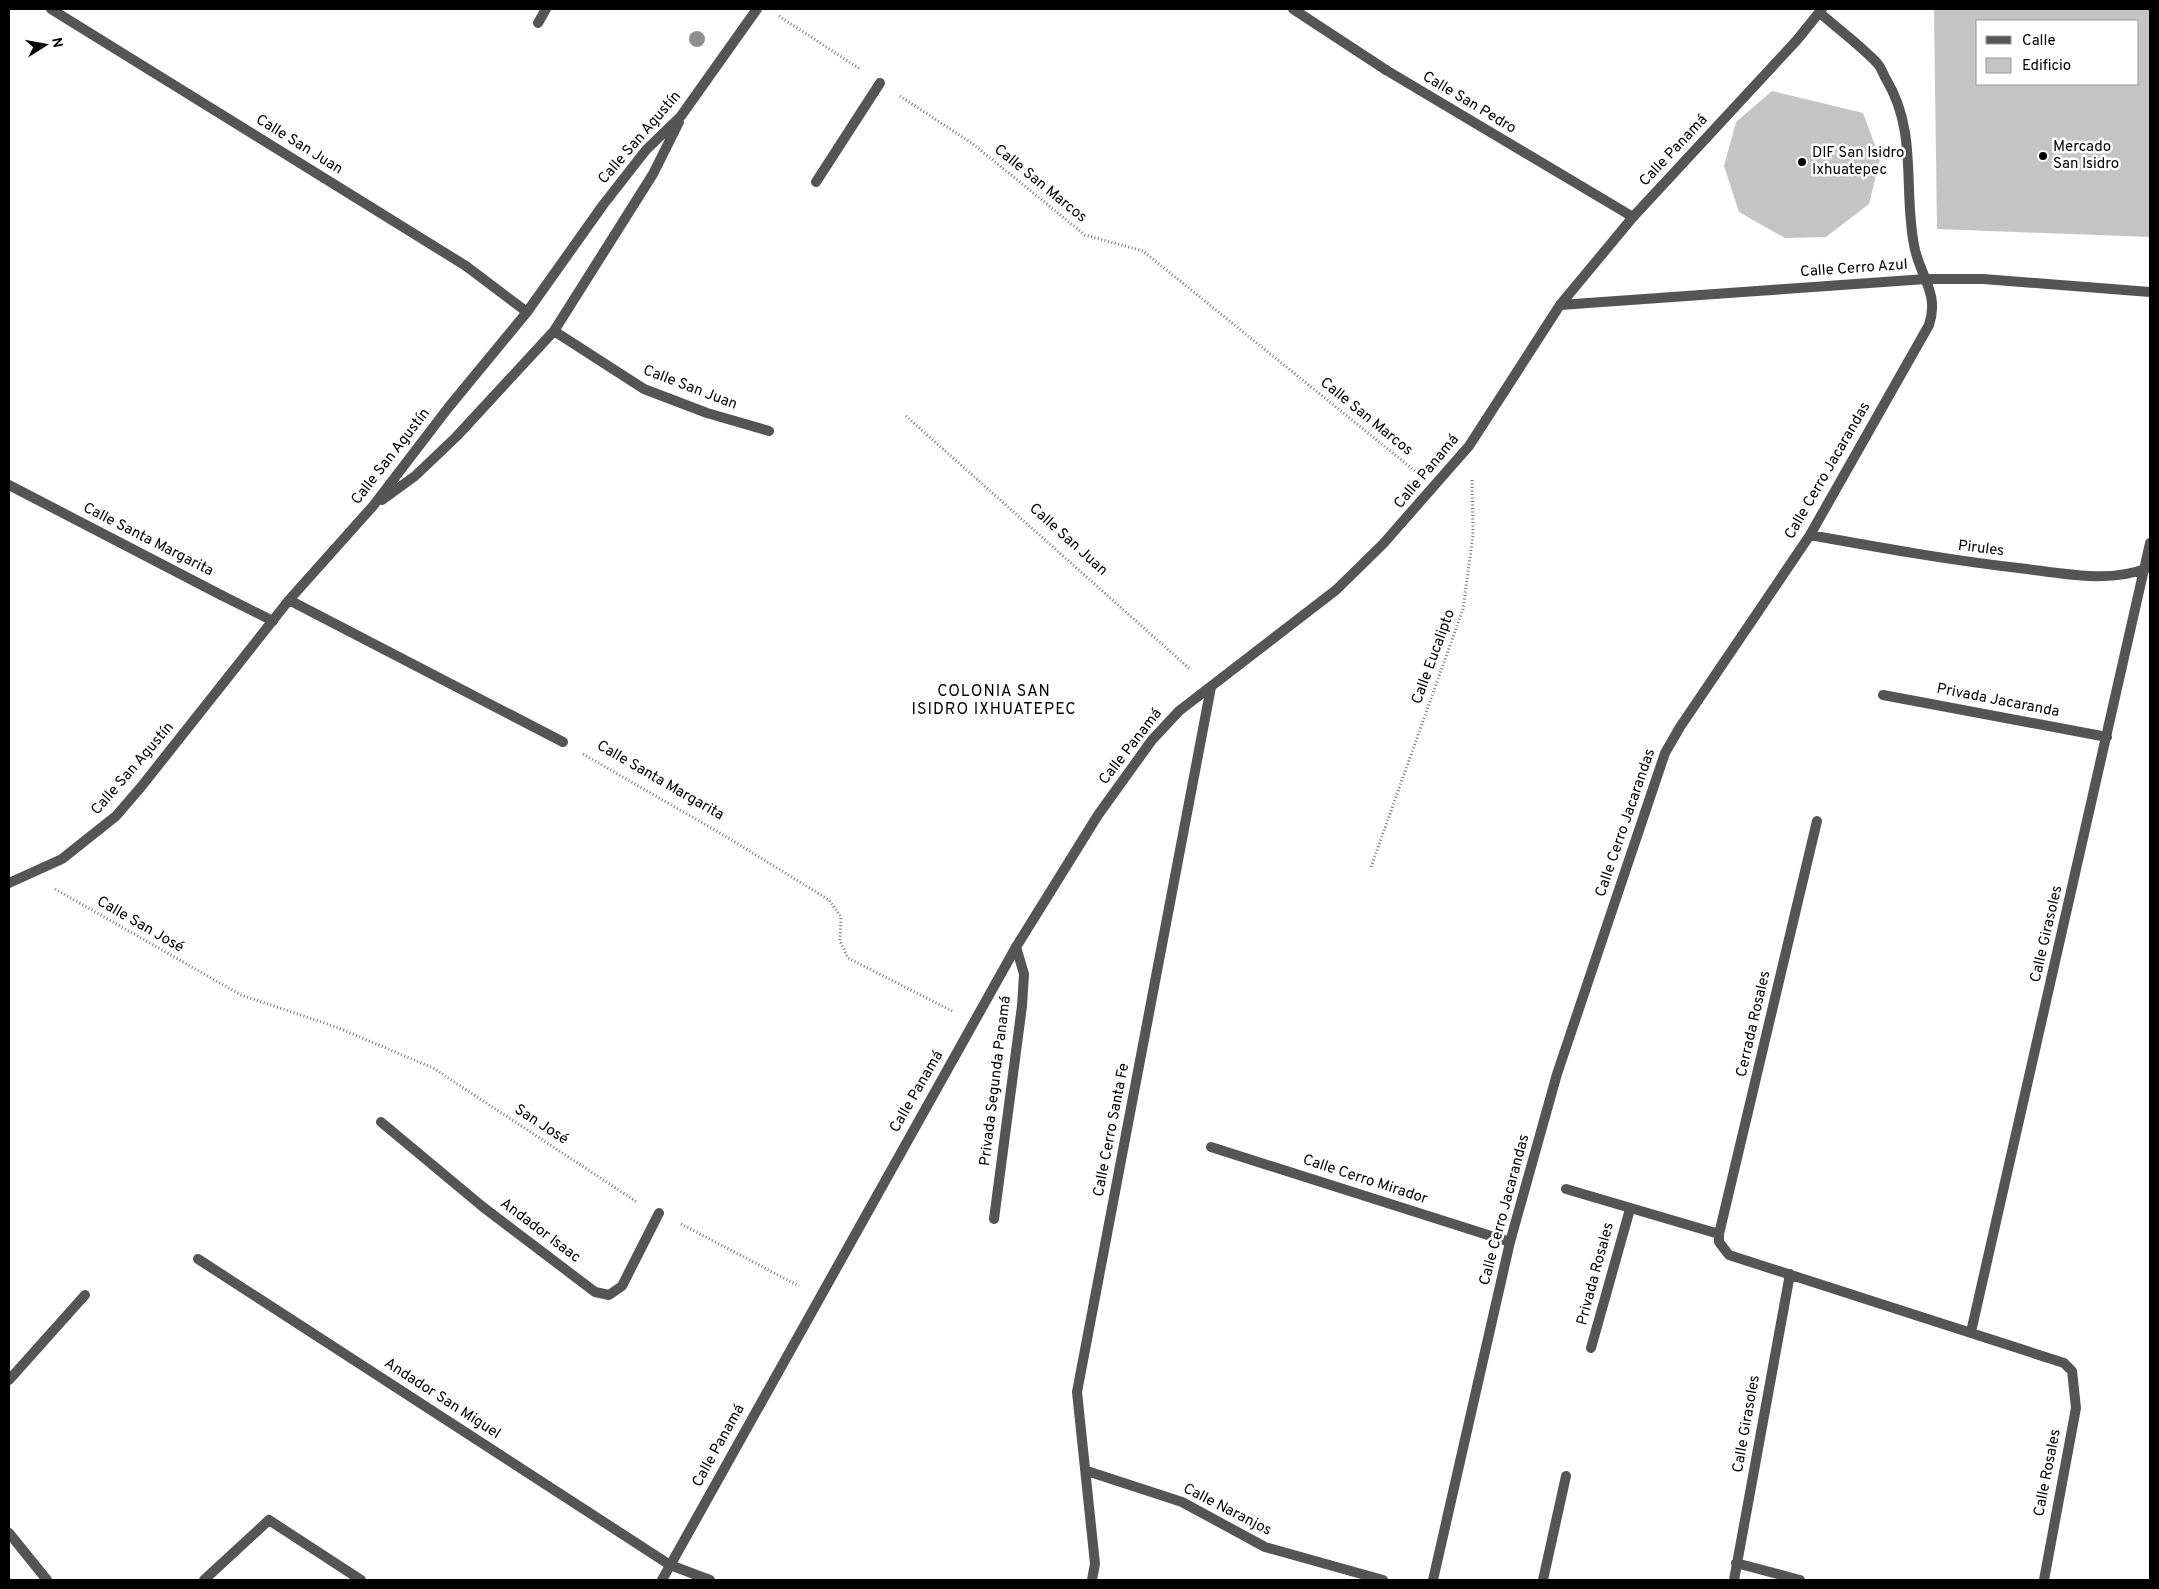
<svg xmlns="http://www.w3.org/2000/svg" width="2159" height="1589" font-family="Overpass,sans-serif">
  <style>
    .building { fill: #c4c4c4; fill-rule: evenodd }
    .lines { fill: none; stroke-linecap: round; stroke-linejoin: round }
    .path { stroke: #777; stroke-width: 3; stroke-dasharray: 1 2.5; stroke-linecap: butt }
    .pedestrian { stroke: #555; stroke-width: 10 }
    .minor { stroke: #555; stroke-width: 10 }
    .tertiary { stroke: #555; stroke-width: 10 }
    .tree { fill: #8f8f8f }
    .poi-dot { fill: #000; stroke: #fff; stroke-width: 2 }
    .labels { text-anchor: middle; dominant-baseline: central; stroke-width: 5; stroke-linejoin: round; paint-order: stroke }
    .street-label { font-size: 15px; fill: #000; stroke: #fff }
    .poi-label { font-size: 15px; fill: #000; stroke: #fff; text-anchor: start }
    .neighbourhood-label { font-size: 16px; letter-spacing: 1px; fill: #000; stroke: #fff }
  </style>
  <rect width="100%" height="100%" fill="#fff"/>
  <path class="building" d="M 1934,9 L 2150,9 L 2150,237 L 1937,229 ZM 1978,21 L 2138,21 L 2138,84 L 1978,84 Z
    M 1772,91 L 1863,113 L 1880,159 L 1869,204 L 1826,237 L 1785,238 L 1739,212 L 1724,166 L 1736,122 Z"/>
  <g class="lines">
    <path class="path" d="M 779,16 L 860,69
      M 900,96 L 973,144 L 1085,235 L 1143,251 L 1415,471
      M 906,416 L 1191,670
      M 583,754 L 725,836 L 829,900 L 841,917 L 840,941 L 848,958 L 952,1011
      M 1371,867 L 1463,609 L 1473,535 L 1472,479
      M 55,889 L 241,995 L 336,1027 L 433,1068 L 637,1202
      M 681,1224 L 799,1286"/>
    <path class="pedestrian" d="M 1293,9 L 1386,70
      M 816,182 L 880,83
      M 466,266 L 527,312
      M 1757,291 L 1926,279
      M 221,595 L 273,621
      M 381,1122 L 483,1207 L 595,1292 L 609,1295 L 622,1286 L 659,1213
      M 1211,1147 L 1510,1242
      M 198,1259 L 670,1565
      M 1591,1348 L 1630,1209
      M 9,1533 L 47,1580
      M 204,1580 L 269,1520 L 361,1580
      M 1543,1580 L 1566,1476"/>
    <path class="minor" d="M 51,9 L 466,266
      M 538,23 L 546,9
      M 1386,70 L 1633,217
      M 1926,279 L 1983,279 L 2150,292
      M 1560,305 L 1757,291
      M 554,331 L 644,389 L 707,413 L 769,431
      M 9,485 L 221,595
      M 382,500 L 415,476 L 456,437 L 554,331 L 653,174 L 679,122
      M 1810,535 C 1882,548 1954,561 2027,569 C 2065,574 2111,583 2147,568
      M 289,600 L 563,742
      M 1883,695 L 2107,737
      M 1817,821 L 1719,1234 L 1719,1242 L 1729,1255 L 2064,1363 L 2072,1371 L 2076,1408 L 2044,1580
      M 9,883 L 62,859 L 116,816 L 141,787 L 289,600 L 373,506 L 448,408 L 527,312 L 603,205 L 646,150 L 681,116 L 757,9
      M 1566,1189 L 1719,1234
      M 994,1219 L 1022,1006 L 1024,974 L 1016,947
      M 1971,1332 L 2150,543
      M 9,1380 L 85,1295
      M 1087,1471 L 1182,1502 L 1265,1547 L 1383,1580
      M 1736,1563 L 1800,1580
      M 670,1565 L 710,1580
      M 1092,1580 L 1095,1564 L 1077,1392 L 1211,687
      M 1433,1580 L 1510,1242 L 1557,1074 L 1665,753 L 1680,727 L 1810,535 L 1929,325 C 1940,293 1919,275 1914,245 C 1903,188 1918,132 1886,79 C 1883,74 1881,67 1877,63 C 1860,45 1838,29 1820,13
      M 1734,1580 L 1790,1274"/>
    <path class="tertiary" d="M 662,1580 L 1016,947 L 1098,815 L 1152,740 L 1179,711 L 1336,590 L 1383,544 L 1469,446 L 1560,305 L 1633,217 L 1797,40 L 1822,9"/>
  </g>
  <circle class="tree" cx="697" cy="39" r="8"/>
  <g class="poi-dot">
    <circle cx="2043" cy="156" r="5"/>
    <circle cx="1802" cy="162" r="5"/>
  </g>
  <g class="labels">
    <g class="street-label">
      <text transform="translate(1469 103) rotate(31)">Calle San Pedro</text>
      <text transform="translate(640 138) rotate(-49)">Calle San Agustín</text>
      <text transform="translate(299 145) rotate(32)">Calle San Juan</text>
      <text transform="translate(1674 151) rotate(-47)">Calle Panamá</text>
      <text transform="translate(1040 184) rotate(39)">Calle San Marcos</text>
      <text transform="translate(1854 269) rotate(-4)">Calle Cerro Azul</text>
      <text transform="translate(690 388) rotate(21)">Calle San Juan</text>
      <text transform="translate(1366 417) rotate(39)">Calle San Marcos</text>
      <text transform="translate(391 457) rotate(-52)">Calle San Agustín</text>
      <text transform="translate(1828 471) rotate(-60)">Calle Cerro Jacarandas</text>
      <text transform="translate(1427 472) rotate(-50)">Calle Panamá</text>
      <text transform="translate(148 540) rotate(27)">Calle Santa Margarita</text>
      <text transform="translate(1068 540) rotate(42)">Calle San Juan</text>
      <text transform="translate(1981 549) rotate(7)">Pirules</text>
      <text transform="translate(1434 657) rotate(-70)">Calle Eucalipto</text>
      <text transform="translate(1998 701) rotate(11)">Privada Jacaranda</text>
      <text transform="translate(1131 747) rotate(-52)">Calle Panamá</text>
      <text transform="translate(133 769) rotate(-49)">Calle San Agustín</text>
      <text transform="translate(660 781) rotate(30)">Calle Santa Margarita</text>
      <text transform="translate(1626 823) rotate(-71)">Calle Cerro Jacarandas</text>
      <text transform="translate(140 925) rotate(30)">Calle San José</text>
      <text transform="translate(2047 934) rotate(-77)">Calle Girasoles</text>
      <text transform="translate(1754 1024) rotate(-77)">Cerrada Rosales</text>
      <text transform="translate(996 1081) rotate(-83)">Privada Segunda Panamá</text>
      <text transform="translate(917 1092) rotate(-60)">Calle Panamá</text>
      <text transform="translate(541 1125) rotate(33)">San José</text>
      <text transform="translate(1112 1130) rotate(-79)">Calle Cerro Santa Fe</text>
      <text transform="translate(1365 1180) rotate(18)">Calle Cerro Mirador</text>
      <text transform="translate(1505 1210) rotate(-75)">Calle Cerro Jacarandas</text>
      <text transform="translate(540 1231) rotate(37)">Andador Isaac</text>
      <text transform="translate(1596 1274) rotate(-75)">Privada Rosales</text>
      <text transform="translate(442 1399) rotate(33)">Andador San Miguel</text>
      <text transform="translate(1747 1424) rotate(-80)">Calle Girasoles</text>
      <text transform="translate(719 1446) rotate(-61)">Calle Panamá</text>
      <text transform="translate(2048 1473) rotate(-79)">Calle Rosales</text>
      <text transform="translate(1227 1510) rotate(27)">Calle Naranjos</text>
    </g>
    <g class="poi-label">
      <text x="2053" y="147">Mercado<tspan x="2053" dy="17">San Isidro</tspan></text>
      <text x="1812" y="153">DIF San Isidro<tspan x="1812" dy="17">Ixhuatepec</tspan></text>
    </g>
    <g class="neighbourhood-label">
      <text x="994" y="692">COLONIA SAN<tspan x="994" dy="18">ISIDRO IXHUATEPEC</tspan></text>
    </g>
  </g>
  <rect width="2159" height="1589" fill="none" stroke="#000000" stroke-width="20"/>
  <rect x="1976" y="20" width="162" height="65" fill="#ffffff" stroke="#999999"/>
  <rect x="1986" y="36" width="25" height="8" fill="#555555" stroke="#999999"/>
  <text x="2022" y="45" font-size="15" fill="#000000">Calle</text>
  <rect x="1986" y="58" width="25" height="15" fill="#c4c4c4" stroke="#999999"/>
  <text x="2022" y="70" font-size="15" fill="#000000">Edificio</text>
  <g transform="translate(45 45) rotate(79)" stroke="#ffffff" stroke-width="4" paint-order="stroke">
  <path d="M0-4L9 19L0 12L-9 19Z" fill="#000000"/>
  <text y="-8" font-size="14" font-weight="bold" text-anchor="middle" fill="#000000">N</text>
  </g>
</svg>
